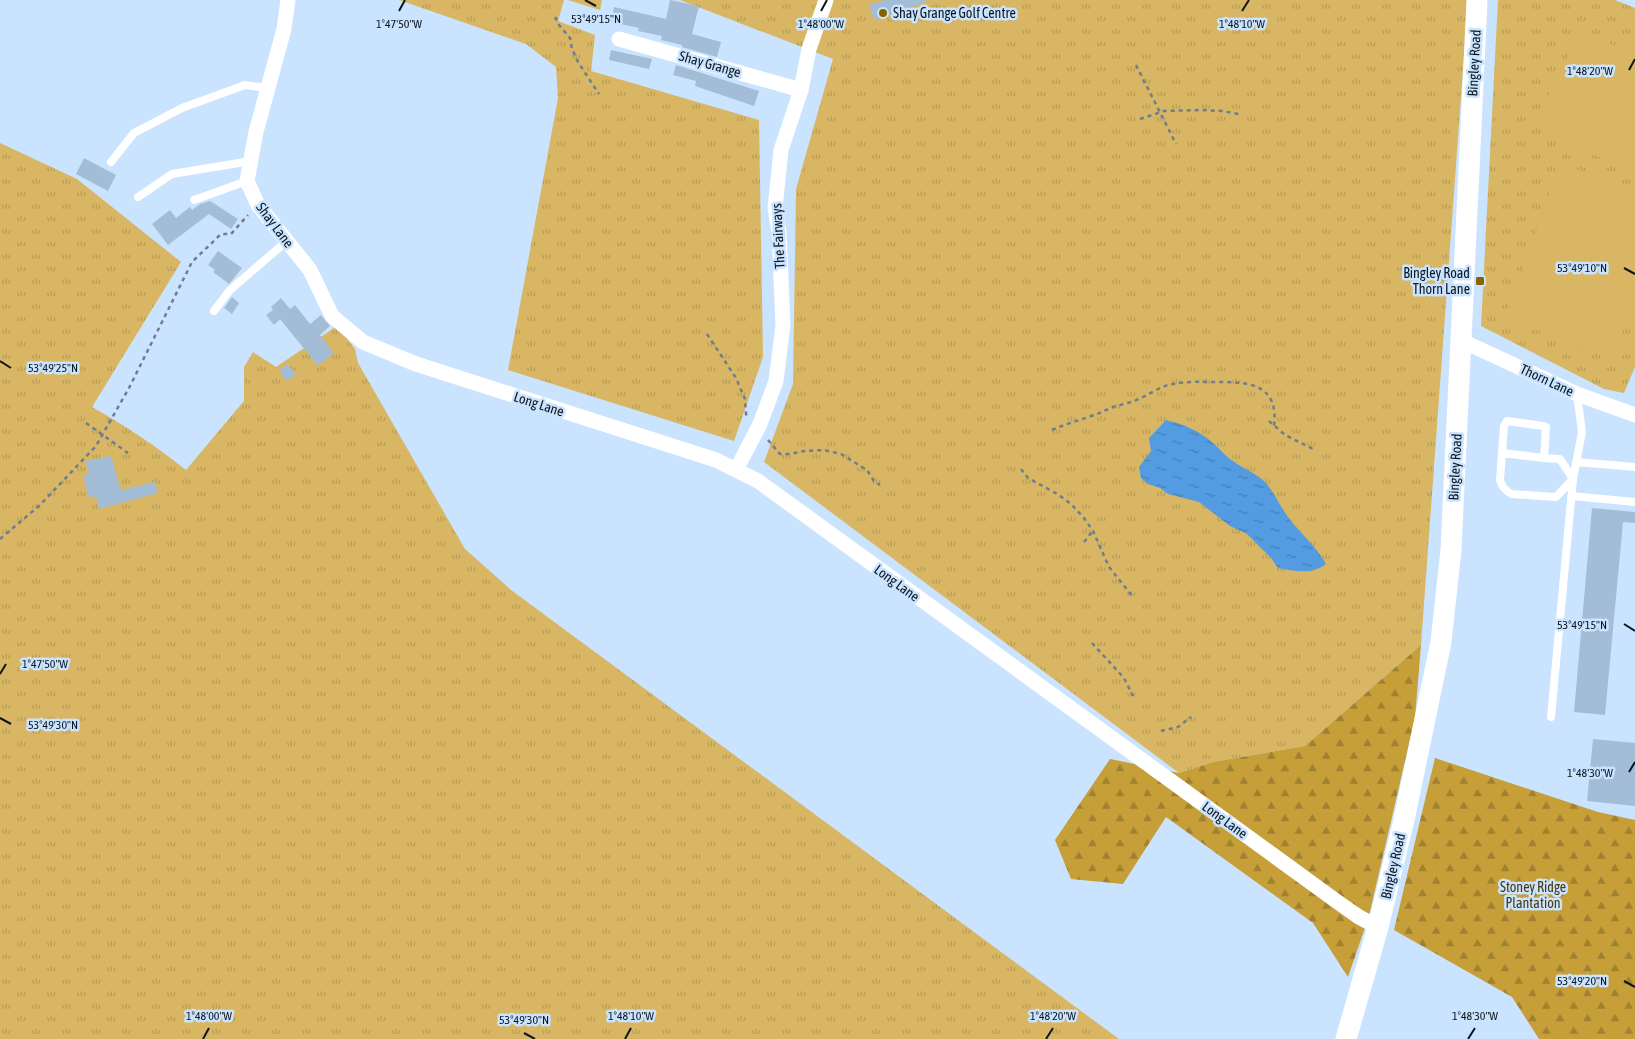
<svg xmlns="http://www.w3.org/2000/svg" width="1635" height="1039" font-family="'Asap Condensed',sans-serif">
  <style>
    .grass { fill: url(#grass-tufts) }
    .forest { fill: url(#forest-firs) }
    .pitch { fill: #d8b663 }
    .water { fill: url(#water-ripples) }
    .building { fill: #a4bdd6 }
    .lines { fill: none; stroke-linecap: round; stroke-linejoin: round }
    .path { stroke: #6d7e90; stroke-width: 2.5; stroke-dasharray: 4 4; stroke-linecap: butt }
    .service { stroke: #fff; stroke-width: 8 }
    .minor { stroke: #fff; stroke-width: 15 }
    .secondary { stroke: #fff; stroke-width: 21 }
    .ticks { fill: none; stroke: #0d161f; stroke-width: 2 }
    .poi-dot { fill: #846500; stroke: #cae3fe; stroke-width: 2 }
    .labels { text-anchor: middle; dominant-baseline: central; stroke-width: 5; stroke-linejoin: round; paint-order: stroke }
    .poi-label { font-size: 14px; fill: #0d161f; stroke: #cae3fe; text-anchor: start }
    .street-label { font-size: 14px; fill: #0d161f; stroke: #cae3fe }
    .park-label { font-size: 14px; fill: #48380c; stroke: #cae3fe }
    .ticks-label { font-size: 12px; text-anchor: middle; fill: #0d161f; stroke: #cae3fe; stroke-width: 5; stroke-linejoin: round; paint-order: stroke }
  </style>
  <defs>
    <pattern id="grass-tufts" width="24" height="20" patternUnits="userSpaceOnUse" patternTransform="scale(1.25)"><rect width="24" height="20" fill="#d8b663"/><path d="M3 7l-1-3M5 7V3M7 7l1-3M15 17l-1-3M17 17v-4M19 17l1-3" fill="none" stroke="#b89c56"/></pattern>
    <pattern id="forest-firs" width="22" height="20" patternUnits="userSpaceOnUse" patternTransform="scale(1.25)"><rect width="22" height="20" fill="#c69f38"/><path d="M5 1l3.5 6h-7zM16 11l3.5 6h-7z" fill="#9f812f"/></pattern>
    <pattern id="water-ripples" width="26" height="14" patternUnits="userSpaceOnUse" patternTransform="scale(1.25)"><rect width="26" height="14" fill="#549ce1"/><path d="M2 4q2-2 4 0t4 0M15 11q2-2 4 0t4 0" fill="none" stroke="#447eb6"/></pattern>
  </defs>
  <rect width="100%" height="100%" fill="#cae3fe"/>
  <path class="grass" d="M 399,0 L 564,0 L 558,21 L 595,35 L 591,71 L 759,120 L 763,357 L 734,441 L 508,370 L 558,98 L 556,67 L 526,44 Z
    M 568,0 L 602,0 L 600,10 Z
    M 680,0 L 1468,0 L 1421,645 L 1305,746 L 1213,762 L 1179,773 L 764,462 L 793,384 L 796,189 L 833,59 Z
    M 1498,0 L 1615,0 L 1635,8 L 1635,367 L 1624,393 L 1604,389 L 1481,326 Z
    M 0,143 L 77,179 L 181,262 L 92,407 C 126,426 156,446 186,470 L 244,401 L 244,367 L 253,352 L 276,367 L 337,326 L 355,349 L 358,363 L 465,549 L 511,590 L 1119,1039 L 0,1039 Z"/>
  <path class="forest" d="M 1421,645 L 1415,718 L 1369,916 L 1348,977 L 1313,923 L 1166,817 L 1123,884 L 1071,879 L 1055,840 L 1110,759 L 1179,773 L 1213,762 L 1305,746 Z
    M 1435,758 L 1598,812 L 1635,820 L 1635,1039 L 1539,1039 L 1512,997 L 1394,930 Z"/>
  <path class="pitch" d="M 1581,29 L 1635,56 L 1635,175 L 1534,124 Z
    M 1560,163 L 1635,190 L 1635,297 L 1613,358 L 1505,319 Z"/>
  <path class="water" d="M 1166,420 C 1183,424 1200,431 1213,443 C 1220,449 1225,456 1233,461 C 1242,468 1256,473 1265,482 C 1274,492 1280,506 1288,517 C 1300,533 1316,546 1326,564 C 1311,575 1295,571 1278,568 L 1271,558 L 1247,534 L 1230,526 L 1199,502 L 1168,494 L 1160,488 L 1148,484 L 1141,478 L 1139,467 L 1151,451 L 1149,438 Z"/>
  <path class="building" d="M 670,0 L 699,6 L 692,34 L 721,42 L 717,57 L 682,47 L 682,45 L 661,40 L 662,36 L 638,31 L 639,28 L 611,22 L 614,7 L 666,19 Z
    M 885,0 L 926,0 L 926,2 L 874,20 L 869,5 Z
    M 611,50 L 652,59 L 649,69 L 609,60 Z
    M 676,65 L 759,91 L 754,106 L 695,86 L 696,81 L 673,75 Z
    M 84,158 L 116,175 L 108,191 L 76,174 Z
    M 210,201 L 238,219 L 231,229 L 209,214 L 168,245 L 152,224 L 170,210 L 176,218 L 190,207 L 192,210 L 200,204 Z
    M 218,251 L 242,268 L 229,284 L 213,272 L 215,270 L 208,265 Z
    M 232,297 L 239,303 L 232,314 L 224,308 Z
    M 281,298 L 290,309 L 295,305 L 310,324 L 321,315 L 330,326 L 320,335 L 334,353 L 318,366 L 280,319 L 274,325 L 266,315 L 273,310 L 271,307 Z
    M 287,364 L 296,374 L 287,381 L 279,371 Z
    M 111,456 L 121,490 L 155,482 L 158,493 L 99,509 L 96,496 L 89,498 L 83,476 L 89,474 L 85,461 Z
    M 1592,508 L 1635,512 L 1635,523 L 1623,522 L 1605,715 L 1574,712 Z
    M 1593,739 L 1635,743 L 1635,806 L 1587,801 Z"/>
  <g class="lines">
    <path class="path" d="M 555,17 L 559,25 L 570,38 L 572,49 L 578,62 L 599,94
      M 1136,65 L 1176,144
      M 1140,119 L 1164,111 L 1201,110 L 1222,111 L 1238,114 L 1242,113
      M 707,334 L 736,378 L 745,399 L 746,414 L 748,417
      M 1269,421 L 1285,435 L 1315,450
      M 86,423 L 128,453
      M 1052,430 C 1065,424 1078,421 1091,416 C 1099,414 1105,410 1113,407 C 1119,405 1125,404 1131,402 C 1145,398 1159,386 1173,384 C 1187,381 1202,382 1216,382 C 1248,382 1279,383 1274,426
      M 768,440 L 780,454 L 790,454 L 804,451 L 824,450 L 841,454 L 867,470 L 874,481 L 880,485
      M 1021,469 L 1028,478 L 1059,495 L 1071,504 L 1084,518 L 1093,531 L 1109,567 L 1133,597
      M 0,539 L 40,505 L 96,446 L 129,388 L 192,262 L 221,234 L 231,234 L 248,215
      M 1084,542 L 1093,531
      M 1092,643 L 1124,678 L 1133,696
      M 1161,731 L 1178,727 L 1191,717"/>
    <path class="service" d="M 111,162 L 134,133 L 182,108 L 245,85 L 268,88
      M 138,197 L 172,174 L 251,161
      M 194,200 L 247,181
      M 214,311 L 230,290 L 287,241
      M 1507,421 L 1543,426 L 1546,427 L 1544,458 L 1560,459 L 1573,479 L 1556,497 L 1512,494 C 1505,491 1502,487 1500,480 L 1504,426 Z
      M 1502,453 L 1544,458
      M 1576,462 L 1635,467
      M 1572,496 L 1635,502
      M 1551,717 L 1573,479 L 1582,432 L 1577,394"/>
    <path class="minor" d="M 288,0 L 284,29 L 256,132 L 247,181 L 258,205 L 310,270 L 332,316 L 363,342 L 416,364 L 716,460 L 758,481 L 1339,903 L 1359,917 L 1378,927
      M 619,39 L 801,90
      M 1460,340 L 1577,394 L 1635,415
      M 736,470 L 760,424 L 776,381 L 783,325 L 779,232 L 775,208 L 781,150 L 801,90 L 809,49 L 826,0"/>
    <path class="secondary" d="M 1346,1039 L 1378,927 L 1404,820 L 1441,642 L 1451,550 L 1477,0"/>
  </g>
  <path class="ticks" d="M 585,0 L 596,6M 399,11 L 405,0M 821,11 L 827,0M 1242,11 L 1249,0M 1629,70 L 1635,59M 1624,268 L 1635,274M 0,361 L 11,368M 1624,624 L 1635,631M 0,674 L 6,664M 0,718 L 11,724M 1629,772 L 1635,762M 1624,981 L 1635,987M 524,1033 L 535,1039M 203,1039 L 209,1028M 625,1039 L 631,1028M 1046,1039 L 1053,1028M 1468,1039 L 1475,1028"/>
  <g class="poi-dot">
    <circle cx="883" cy="13" r="5"/>
    <rect x="1475" y="276" width="10" height="10" rx="2.5"/>
  </g>
  <g class="labels">
    <g class="poi-label">
      <text x="893" y="13">Shay Grange Golf Centre</text>
      <text x="1470" y="273" text-anchor="end">Bingley Road<tspan x="1470" dy="16">Thorn Lane</tspan></text>
    </g>
    <g class="street-label">
      <text transform="translate(1474 63) rotate(-87)">Bingley Road</text>
      <text transform="translate(710 64) rotate(16)">Shay Grange</text>
      <text transform="translate(275 225) rotate(53)">Shay Lane</text>
      <text transform="translate(778 236) rotate(-93)">The Fairways</text>
      <text transform="translate(1547 380) rotate(25)">Thorn Lane</text>
      <text transform="translate(539 404) rotate(18)">Long Lane</text>
      <text transform="translate(1455 467) rotate(-87)">Bingley Road</text>
      <text transform="translate(897 583) rotate(36)">Long Lane</text>
      <text transform="translate(1225 820) rotate(36)">Long Lane</text>
      <text transform="translate(1393 866) rotate(-77)">Bingley Road</text>
    </g>
    <g class="park-label">
      <text x="1533" y="887">Stoney Ridge<tspan x="1533" dy="16">Plantation</tspan></text>
    </g>
  </g>
  <g class="ticks-label">
    <text x="596" y="23">53°49'15"N</text>
    <text x="399" y="28">1°47'50"W</text>
    <text x="821" y="28">1°48'00"W</text>
    <text x="1242" y="28">1°48'10"W</text>
    <text x="1590" y="75">1°48'20"W</text>
    <text x="1582" y="272">53°49'10"N</text>
    <text x="53" y="372">53°49'25"N</text>
    <text x="1582" y="629">53°49'15"N</text>
    <text x="45" y="668">1°47'50"W</text>
    <text x="53" y="729">53°49'30"N</text>
    <text x="1590" y="777">1°48'30"W</text>
    <text x="1582" y="985">53°49'20"N</text>
    <text x="209" y="1020">1°48'00"W</text>
    <text x="631" y="1020">1°48'10"W</text>
    <text x="1053" y="1020">1°48'20"W</text>
    <text x="1475" y="1020">1°48'30"W</text>
    <text x="524" y="1024">53°49'30"N</text>
  </g>
</svg>
